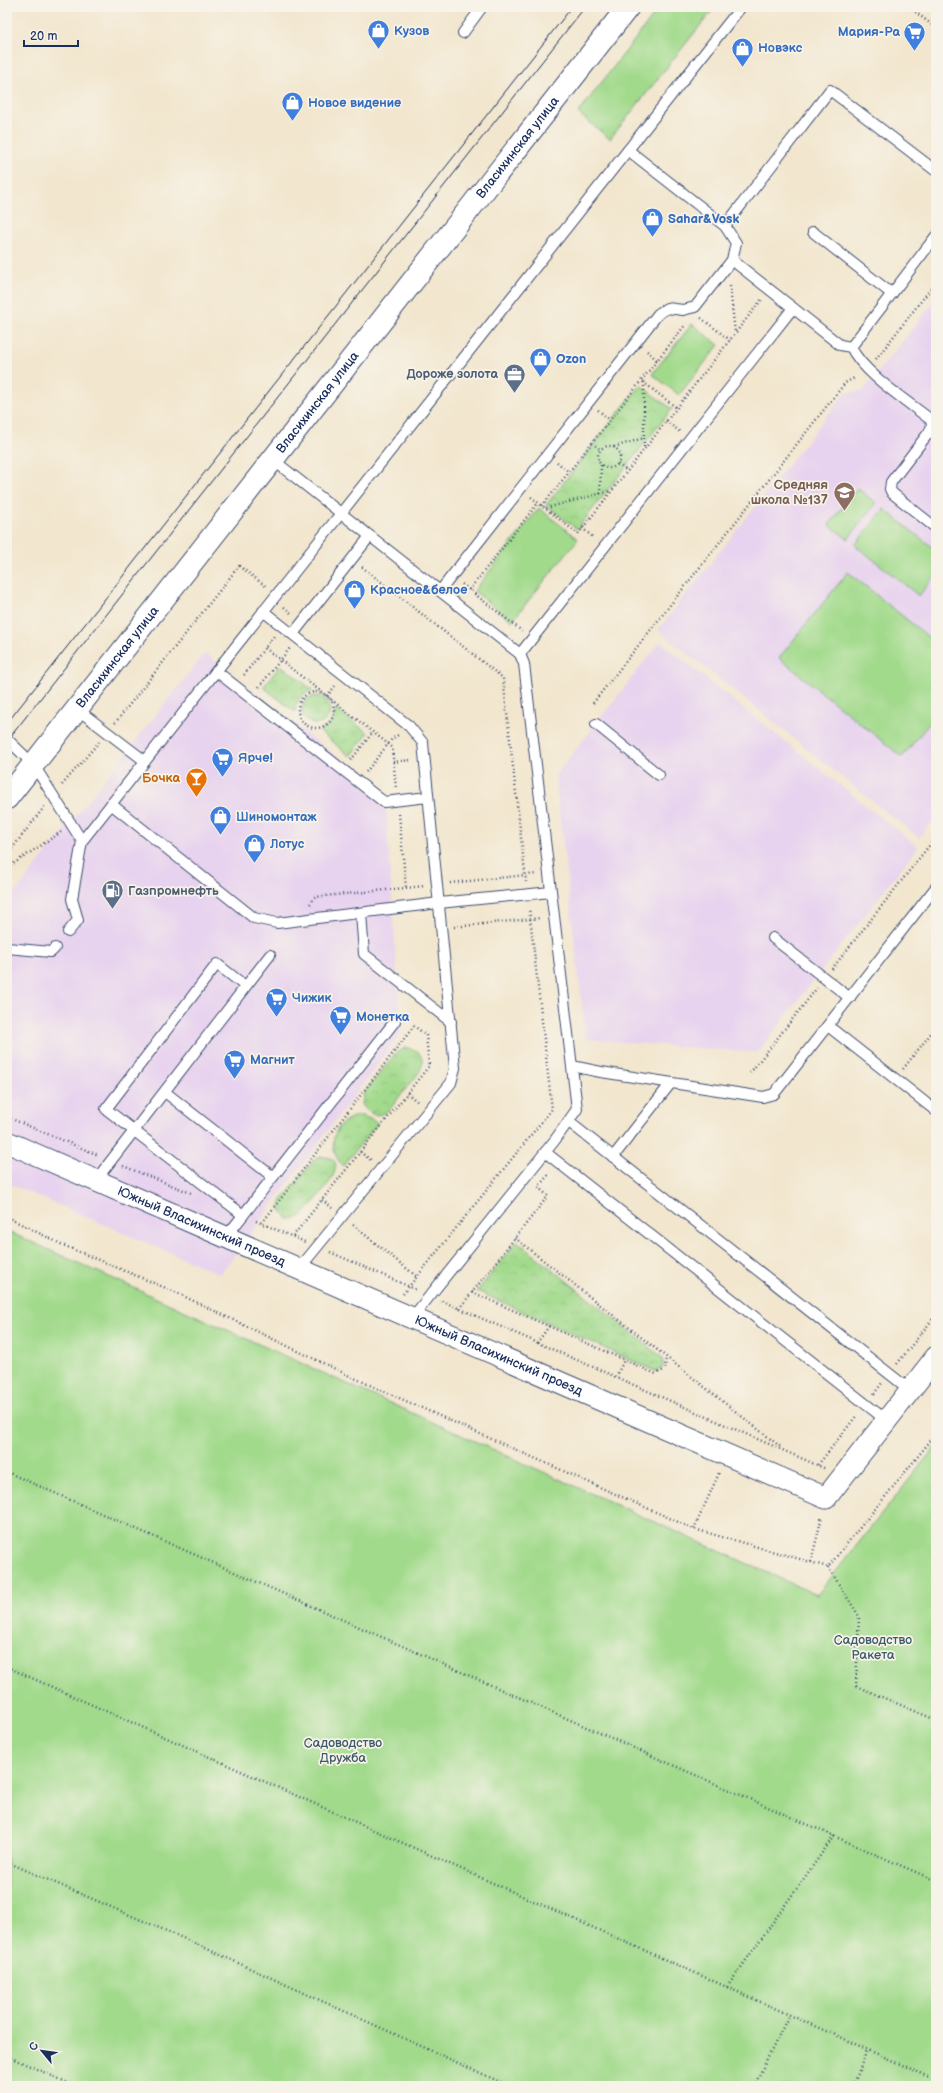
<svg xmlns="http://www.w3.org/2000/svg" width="943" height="2093" viewBox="0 0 943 2093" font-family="'Balsamiq Sans',sans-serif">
  <defs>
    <pattern id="park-crowns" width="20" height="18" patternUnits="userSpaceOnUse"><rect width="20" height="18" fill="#a2da8c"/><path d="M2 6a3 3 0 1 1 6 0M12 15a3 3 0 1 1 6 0" fill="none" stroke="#8bbb7b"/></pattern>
  </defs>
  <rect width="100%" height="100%" fill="#f7f3e8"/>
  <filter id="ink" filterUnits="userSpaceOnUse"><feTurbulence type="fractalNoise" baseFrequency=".025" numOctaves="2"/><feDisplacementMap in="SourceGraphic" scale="8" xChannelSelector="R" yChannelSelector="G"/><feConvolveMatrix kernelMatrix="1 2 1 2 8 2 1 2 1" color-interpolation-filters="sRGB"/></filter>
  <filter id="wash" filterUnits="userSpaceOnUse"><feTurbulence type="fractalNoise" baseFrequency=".012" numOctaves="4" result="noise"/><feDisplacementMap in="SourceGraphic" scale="16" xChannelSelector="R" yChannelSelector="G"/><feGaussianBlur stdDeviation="0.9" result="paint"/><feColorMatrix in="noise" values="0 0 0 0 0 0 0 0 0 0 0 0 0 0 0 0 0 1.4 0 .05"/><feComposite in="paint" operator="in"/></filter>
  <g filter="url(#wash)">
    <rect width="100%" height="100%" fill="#f2e6ce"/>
    <g fill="#e7d2ef">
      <polygon points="936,299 936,817 919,838 658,630 845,393 863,391"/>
      <polygon points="660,642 918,847 757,1053 586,1039 555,776"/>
      <polygon points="205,653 385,795 401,1033 220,1274 7,1183 7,903"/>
    </g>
    <g fill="#a2da8c" stroke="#5e8475">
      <polygon points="660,7 715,7 610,139 578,113"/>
      <polygon points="692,324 719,345 679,395 652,374"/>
      <polygon points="857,488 876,503 848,539 829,525"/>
      <polygon points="539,508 578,539 512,621 474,591"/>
      <polygon points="884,509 936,550 936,574 919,596 855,545"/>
      <polygon points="848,572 936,643 936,715 902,757 779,658"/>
      <polygon points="7,1231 817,1595 936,1446 936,2086 7,2086"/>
    </g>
    <g fill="url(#park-crowns)" stroke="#5e8475">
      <polygon points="640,385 672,409 577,529 546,505"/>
      <path d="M281 665 313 690C301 694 296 700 295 712L263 687Z"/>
      <circle cx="316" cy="710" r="14"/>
      <polygon points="336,709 368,733 350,756 319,731 332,723"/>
      <path d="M405 1048C412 1048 418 1050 421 1056 427 1069 410 1083 403 1092 397 1099 390 1112 382 1114 373 1117 366 1111 362 1104L364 1093 396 1053Z"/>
      <path d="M357 1116H364L378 1123 343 1166C326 1148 332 1122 357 1116Z"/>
      <path d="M320 1157C361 1155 310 1206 302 1216L297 1218 289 1219C281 1214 278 1208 282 1200L315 1159Z"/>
      <polygon points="517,1241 663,1358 663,1367 655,1371 477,1291"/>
    </g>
  </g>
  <g filter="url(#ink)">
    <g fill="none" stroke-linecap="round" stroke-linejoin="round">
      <defs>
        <g id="lane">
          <polyline points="463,33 482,7"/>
          <polyline points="725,226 830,90 936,171"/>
          <polyline points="813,232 892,294"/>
          <polyline points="732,260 840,345 851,347 936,236"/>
          <path d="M851 347C863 373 907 401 931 420L932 425 930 431 891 482 890 489 892 493 936 528"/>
          <polyline points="272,459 520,654 524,664 577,1109 555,1140 412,1318"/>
          <polyline points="440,591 658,314 667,308 683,310 695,307 732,260 736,243 725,226 628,150"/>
          <polyline points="263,611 409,726 423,743 455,1068 451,1083 299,1269"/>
          <polyline points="293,634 370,536"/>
          <polyline points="520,654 793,308"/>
          <polyline points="216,671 384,802 428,797"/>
          <polyline points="77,709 145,761"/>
          <polyline points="596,724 659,775"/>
          <polyline points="7,739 33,764 82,841 72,899 78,920 68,932"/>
          <polyline points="111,804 254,918 277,923 439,903 551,892"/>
          <polyline points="82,841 741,7"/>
          <polyline points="361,913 364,954 451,1022"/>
          <polyline points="773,938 850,998"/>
          <polyline points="7,948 51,952 55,948"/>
          <polyline points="828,1026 936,1111"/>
          <polyline points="572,1066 601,1072 763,1097 774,1094 936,887"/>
          <polyline points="165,1092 273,1177"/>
          <polyline points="569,1122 910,1390"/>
          <polyline points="545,1152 886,1420"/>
          <polyline points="613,1157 671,1083"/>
          <polyline points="96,1180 270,955"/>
          <polyline points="243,1215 106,1109 217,964 245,986"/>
          <polyline points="226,1237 395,1021"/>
        </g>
        <g id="street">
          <path id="s1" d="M7 1142 826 1498 936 1357"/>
        </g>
        <g id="highway">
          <path id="s2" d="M7 798 628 7"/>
        </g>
      </defs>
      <use href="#lane" stroke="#3b4a6f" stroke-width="12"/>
      <use href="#street" stroke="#3b4a6f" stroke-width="23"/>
      <use href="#highway" stroke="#3b4a6f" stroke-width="24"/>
      <g stroke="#3b4a6f" stroke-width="2.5" stroke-dasharray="1 3" stroke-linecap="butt">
        <polyline points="909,7 936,28"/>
        <polyline points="730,286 735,333"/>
        <polyline points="701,318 730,340"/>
        <polyline points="647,351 657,360"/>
        <polyline points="876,359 936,282"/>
        <polyline points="643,382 677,408"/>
        <polyline points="644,382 644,449"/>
        <polyline points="598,410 610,420"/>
        <polyline points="666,421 680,432"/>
        <polyline points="592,443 601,450"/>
        <circle cx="609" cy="457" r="11"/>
        <polyline points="614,447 644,438"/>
        <polyline points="557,462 569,472"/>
        <polyline points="618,464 627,471"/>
        <polyline points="600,494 601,465"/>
        <polyline points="531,497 578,534 762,299"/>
        <polyline points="542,506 686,324"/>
        <polyline points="546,508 610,491"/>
        <polyline points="582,528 594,538"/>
        <polyline points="362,567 503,678 526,882"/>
        <polyline points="462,584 522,631"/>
        <polyline points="469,590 538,503"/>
        <polyline points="284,607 292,614"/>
        <polyline points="265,648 392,747 396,788"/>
        <polyline points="244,675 274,636"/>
        <polyline points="259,687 290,648"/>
        <circle cx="316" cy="710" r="18"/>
        <polyline points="327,696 335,686"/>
        <polyline points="593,703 845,383 856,377"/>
        <polyline points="115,723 239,566 267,587"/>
        <polyline points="351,760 373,732"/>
        <polyline points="393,762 411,760"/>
        <polyline points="366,772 392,739 398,735"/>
        <polyline points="62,785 99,742"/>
        <polyline points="399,814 406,888"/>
        <polyline points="7,855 45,806"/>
        <polyline points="7,868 61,832"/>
        <polyline points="450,883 536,874"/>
        <polyline points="310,904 315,897 425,886"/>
        <polyline points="454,927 540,918"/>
        <polyline points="832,969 936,837"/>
        <polyline points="903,1069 936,1027"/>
        <polyline points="750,1073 817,988"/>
        <polyline points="407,1093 419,1103"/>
        <polyline points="7,1117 98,1155"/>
        <polyline points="360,1152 371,1160"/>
        <polyline points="123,1166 191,1193"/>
        <polyline points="322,1200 332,1208"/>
        <polyline points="7,1217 65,1246 173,1291 352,1377 694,1529 828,1567 936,1434"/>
        <polyline points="256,1221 305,1242"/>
        <polyline points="262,1223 414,1026 426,1035 429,1066 293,1236"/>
        <polyline points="353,1225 416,1276"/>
        <polyline points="515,1238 782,1448"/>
        <polyline points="330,1252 417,1290"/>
        <polyline points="472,1292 656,1374 665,1369 666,1357"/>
        <polyline points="403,1294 552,1109 529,908"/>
        <polyline points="442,1301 826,1469"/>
        <polyline points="459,1309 548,1196 538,1187 550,1173"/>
        <polyline points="537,1343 549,1326"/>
        <polyline points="897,1364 936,1315"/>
        <polyline points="616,1377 624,1360"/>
        <polyline points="874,1394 882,1383"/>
        <polyline points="818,1465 857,1415"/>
        <polyline points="7,1472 936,1881"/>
        <polyline points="694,1529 720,1471"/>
        <polyline points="811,1562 822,1516"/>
        <polyline points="828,1567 859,1616 856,1686 936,1720"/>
        <polyline points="7,1667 936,2080"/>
        <polyline points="7,1862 192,1942 509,2086"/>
        <polyline points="727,1987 834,1836"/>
        <polyline points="7,2056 75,2086"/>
        <polyline points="754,2086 789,2015"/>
        <polyline points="853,2086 867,2050"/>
      </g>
      <use href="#lane" stroke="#fff" stroke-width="10"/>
      <use href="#street" stroke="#fff" stroke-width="21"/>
      <use href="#highway" stroke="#fff" stroke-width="22"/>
      <g stroke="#1b2f5e" stroke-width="1">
        <polyline points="7,723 572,7"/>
        <polyline points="7,741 585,7"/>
      </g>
    </g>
  </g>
  <defs>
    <symbol id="shop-pin" viewBox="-11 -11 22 30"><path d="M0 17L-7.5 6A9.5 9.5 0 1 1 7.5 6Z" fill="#3f7fe0" stroke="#f7f3e8"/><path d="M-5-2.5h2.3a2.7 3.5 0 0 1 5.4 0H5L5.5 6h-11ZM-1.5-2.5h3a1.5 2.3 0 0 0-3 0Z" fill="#fff"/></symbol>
    <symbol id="supermarket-pin" viewBox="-11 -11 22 30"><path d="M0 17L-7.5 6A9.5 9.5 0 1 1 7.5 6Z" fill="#3f7fe0" stroke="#f7f3e8"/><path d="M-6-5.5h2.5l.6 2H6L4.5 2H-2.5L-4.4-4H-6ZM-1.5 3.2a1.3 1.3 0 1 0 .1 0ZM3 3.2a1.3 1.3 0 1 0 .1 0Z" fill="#fff"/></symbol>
    <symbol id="office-pin" viewBox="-11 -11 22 30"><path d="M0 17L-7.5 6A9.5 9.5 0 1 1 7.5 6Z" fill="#5c6f8a" stroke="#f7f3e8"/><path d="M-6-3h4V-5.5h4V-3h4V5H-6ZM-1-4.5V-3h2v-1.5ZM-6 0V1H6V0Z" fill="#fff"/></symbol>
    <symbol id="school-pin" viewBox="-11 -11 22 30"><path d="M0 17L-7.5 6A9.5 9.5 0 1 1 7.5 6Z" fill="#8d6e63" stroke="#f7f3e8"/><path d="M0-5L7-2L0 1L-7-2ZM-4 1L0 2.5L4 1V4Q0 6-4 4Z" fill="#fff"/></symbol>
    <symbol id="bar-pin" viewBox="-11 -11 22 30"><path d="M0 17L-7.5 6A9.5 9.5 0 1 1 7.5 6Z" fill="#e8710a" stroke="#f7f3e8"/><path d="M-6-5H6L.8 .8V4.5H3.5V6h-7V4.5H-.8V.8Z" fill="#fff"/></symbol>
    <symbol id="fuel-pin" viewBox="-11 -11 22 30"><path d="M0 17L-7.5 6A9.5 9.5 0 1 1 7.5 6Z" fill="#5c6f8a" stroke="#f7f3e8"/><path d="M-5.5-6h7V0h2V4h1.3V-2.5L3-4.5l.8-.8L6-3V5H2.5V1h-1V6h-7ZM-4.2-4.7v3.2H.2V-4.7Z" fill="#fff"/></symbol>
  </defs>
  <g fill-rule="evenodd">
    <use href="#shop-pin" x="366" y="18" width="25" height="34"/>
    <use href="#supermarket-pin" x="902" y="20" width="25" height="34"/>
    <use href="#shop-pin" x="730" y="36" width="25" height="34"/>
    <use href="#shop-pin" x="280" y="90" width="25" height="34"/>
    <use href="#shop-pin" x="640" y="206" width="25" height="34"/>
    <use href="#shop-pin" x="528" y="346" width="25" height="34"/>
    <use href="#office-pin" x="502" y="362" width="25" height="34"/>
    <use href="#school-pin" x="832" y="480" width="25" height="34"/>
    <use href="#shop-pin" x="342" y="578" width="25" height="34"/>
    <use href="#supermarket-pin" x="210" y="746" width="25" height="34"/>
    <use href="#bar-pin" x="184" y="766" width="25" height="34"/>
    <use href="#shop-pin" x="208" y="804" width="25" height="34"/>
    <use href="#shop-pin" x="242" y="832" width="25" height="34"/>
    <use href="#fuel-pin" x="100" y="878" width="25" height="34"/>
    <use href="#supermarket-pin" x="264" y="986" width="25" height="34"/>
    <use href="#supermarket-pin" x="328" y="1004" width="25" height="34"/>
    <use href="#supermarket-pin" x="222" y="1048" width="25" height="34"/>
  </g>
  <g text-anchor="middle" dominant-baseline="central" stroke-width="3.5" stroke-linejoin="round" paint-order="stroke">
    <g font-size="13" font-weight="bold" fill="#366cbe" stroke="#f7f3e8" text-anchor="start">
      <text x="394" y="31">Кузов</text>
      <text x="900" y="32" text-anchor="end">Мария-Ра</text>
      <text x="758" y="48">Новэкс</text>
      <text x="308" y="103">Новое видение</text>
      <text x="668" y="219">Sahar&amp;Vosk</text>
      <text x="556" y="359">Ozon</text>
      <text x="370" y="590">Красное&amp;белое</text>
      <text x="238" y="758">Ярче!</text>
      <text x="236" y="817">Шиномонтаж</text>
      <text x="270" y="844">Лотус</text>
      <text x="292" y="998">Чижик</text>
      <text x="356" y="1017">Монетка</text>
      <text x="250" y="1060">Магнит</text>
    </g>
    <g font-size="13" fill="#1b2f5e" stroke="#f7f3e8">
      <text stroke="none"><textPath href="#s2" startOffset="827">Власихинская улица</textPath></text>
      <text stroke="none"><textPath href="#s2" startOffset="503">Власихинская улица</textPath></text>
      <text stroke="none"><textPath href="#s2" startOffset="179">Власихинская улица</textPath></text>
      <text stroke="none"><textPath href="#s1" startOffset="212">Южный Власихинский проезд</textPath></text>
      <text stroke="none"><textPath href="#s1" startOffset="536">Южный Власихинский проезд</textPath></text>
    </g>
    <g font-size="13" font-weight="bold" fill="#4e5e75" stroke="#f7f3e8" text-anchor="end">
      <text x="498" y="374">Дороже золота</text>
      <text x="128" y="891" text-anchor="start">Газпромнефть</text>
    </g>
    <g font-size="13" font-weight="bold" fill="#785e54" stroke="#f7f3e8" text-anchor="end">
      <text x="828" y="485">Средняя<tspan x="828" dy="15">школа №137</tspan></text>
    </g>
    <g font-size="13" font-weight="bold" fill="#c56008" stroke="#f7f3e8" text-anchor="end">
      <text x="180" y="778">Бочка</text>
    </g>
    <g font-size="13" fill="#3d5a6a" stroke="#f7f3e8">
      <text x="873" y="1640">Садоводство<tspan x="873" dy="15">Ракета</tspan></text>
      <text x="343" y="1743">Садоводство<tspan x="343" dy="15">Дружба</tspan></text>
    </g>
  </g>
  <rect width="943" height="2093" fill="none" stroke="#f7f3e8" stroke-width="24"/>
  <g transform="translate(42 2051) rotate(299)" stroke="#f7f3e8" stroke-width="3" paint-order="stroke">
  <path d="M0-3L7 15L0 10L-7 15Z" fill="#1b2f5e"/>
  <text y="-6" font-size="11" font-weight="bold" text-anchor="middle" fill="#1b2f5e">С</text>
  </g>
  <path d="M24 40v6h54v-6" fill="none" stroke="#1b2f5e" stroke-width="2"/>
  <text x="30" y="40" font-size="12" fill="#1b2f5e" stroke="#f7f3e8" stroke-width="3" paint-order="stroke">20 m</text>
</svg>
